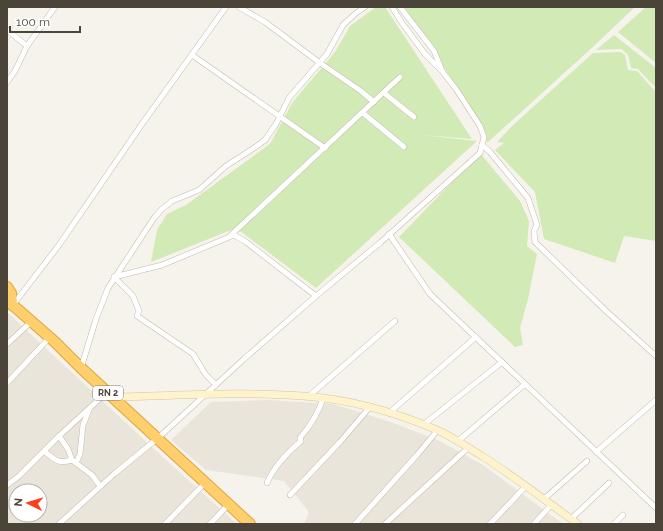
<svg xmlns="http://www.w3.org/2000/svg" width="663" height="531" viewBox="0 0 663 531" font-family="Raleway,sans-serif">
  <rect width="100%" height="100%" fill="#f6f3ec"/>
  <g fill="#eae5da" fill-rule="evenodd">
    <path d="M7 312 155 450 237 524H7ZM16 491H40V515H16Z"/>
    <polygon points="267,400 333,404 391,422 440,441 483,465 563,524 304,524 309,512 284,481 206,470 171,440 211,402"/>
  </g>
  <g fill="#d2eab5">
    <polygon points="376,7 385,7 472,139 422,135 477,141 316,288 236,228 151,262 157,230 167,214 186,205 270,144 292,103 335,52 350,26"/>
    <polygon points="404,7 635,7 596,44 487,143 486,133 443,66 437,52"/>
    <polygon points="646,7 656,7 656,63 618,32"/>
    <polygon points="614,35 656,68 656,88 638,69 631,68 628,55 622,49 596,50"/>
    <polygon points="621,52 625,55 628,70 637,71 656,92 656,241 624,236 615,263 544,239 535,192 495,150 504,143 497,142 512,126 593,53"/>
    <polygon points="480,153 520,201 529,221 527,246 537,254 528,299 520,328 523,345 515,347 399,237"/>
  </g>
  <g fill="none" stroke-linecap="round" stroke-linejoin="round">
    <defs>
      <g id="street">
        <polyline points="239,7 265,22 320,63 361,91 374,102"/>
        <polyline points="400,7 434,51 441,68"/>
        <polyline points="7,30 27,46"/>
        <polyline points="192,55 325,148"/>
        <polyline points="7,82 15,71 27,46 55,7"/>
        <polyline points="384,93 414,117"/>
        <polyline points="363,113 404,147"/>
        <polyline points="482,145 490,152 528,198 537,225 534,231 535,242 605,310 656,356"/>
        <polyline points="389,234 430,294 656,508"/>
        <polyline points="231,235 400,77"/>
        <polyline points="114,277 162,265 234,235 246,242 316,296"/>
        <polyline points="114,277 133,296 139,311 137,316 193,354 206,375 216,385"/>
        <polyline points="13,305 59,245 142,124 226,7"/>
        <polyline points="7,344 31,322"/>
        <polyline points="81,368 96,319 108,288 154,218 162,209 172,201 199,190 226,166 254,148 265,140 276,124 289,98 327,54 343,25 356,13 365,7"/>
        <polyline points="7,383 50,337"/>
        <polyline points="309,396 395,321"/>
        <polyline points="89,410 83,425 80,454 76,463 92,475 100,486"/>
        <polyline points="389,413 476,337"/>
        <polyline points="423,425 502,362"/>
        <polyline points="59,436 68,449 72,460 76,463"/>
        <polyline points="458,441 525,384"/>
        <path d="M44 451C55 460 58 464 72 460"/>
        <polyline points="596,452 656,400"/>
        <path d="M267 483C274 466 287 453 301 441L300 438C310 426 319 413 323 398"/>
        <polyline points="7,485 19,476 59,436 107,392"/>
        <polyline points="290,495 340,442 369,408"/>
        <polyline points="544,499 587,461"/>
        <polyline points="571,519 609,483"/>
        <polyline points="59,524 114,474 158,438 244,359 316,296 381,242 480,153 484,137 480,126 456,89 442,71 425,54 402,23 392,7"/>
        <polyline points="165,524 205,483"/>
        <polyline points="210,524 229,504"/>
        <polyline points="355,524 417,455 437,431"/>
        <polyline points="385,524 469,447"/>
        <polyline points="490,524 526,486"/>
        <polyline points="534,524 551,505"/>
        <polyline points="614,524 623,515"/>
      </g>
      <path id="secondary" d="M113 397C176 396 240 391 303 396 348 399 395 412 437 430 453 437 467 447 482 456 515 477 546 501 578 524"/>
      <g id="highway">
        <polyline points="7,287 11,293 12,305"/>
        <polyline points="7,300 55,342 81,368 250,524"/>
      </g>
    </defs>
    <use href="#street" stroke="#c2bbae" stroke-width="6"/>
    <use href="#secondary" stroke="#d6c79b" stroke-width="8"/>
    <use href="#highway" stroke="#e0a43c" stroke-width="12"/>
    <use href="#street" stroke="#fff" stroke-width="5"/>
    <use href="#secondary" stroke="#fff3cd" stroke-width="7"/>
    <use href="#highway" stroke="#ffcf6e" stroke-width="10"/>
  </g>
  <g text-anchor="middle" dominant-baseline="central" stroke-width="3.5" stroke-linejoin="round" paint-order="stroke">
    <rect fill="#fff" stroke="#817c74" stroke-width="1" x="93" y="386" width="30" height="14" rx="3"/>
    <g font-size="9" font-weight="bold" fill="#4b4439">
      <text x="108" y="393">RN 2</text>
    </g>
  </g>
  <rect width="663" height="531" fill="none" stroke="#4b4439" stroke-width="16"/>
  <g transform="translate(28 503) rotate(275)"><circle r="19" fill="#ffffff" stroke="#b7b4b0"/>
  <path d="M0-3L7 15L0 10L-7 15Z" fill="#fc3f1d"/>
  <text y="-6" font-size="11" font-weight="bold" text-anchor="middle" fill="#4b4439">N</text>
  </g>
  <path d="M10 26v6h70v-6" fill="none" stroke="#4b4439" stroke-width="2"/>
  <text x="16" y="26" font-size="12" fill="#4b4439" stroke="#ffffff" stroke-width="3" paint-order="stroke">100 m</text>
</svg>
